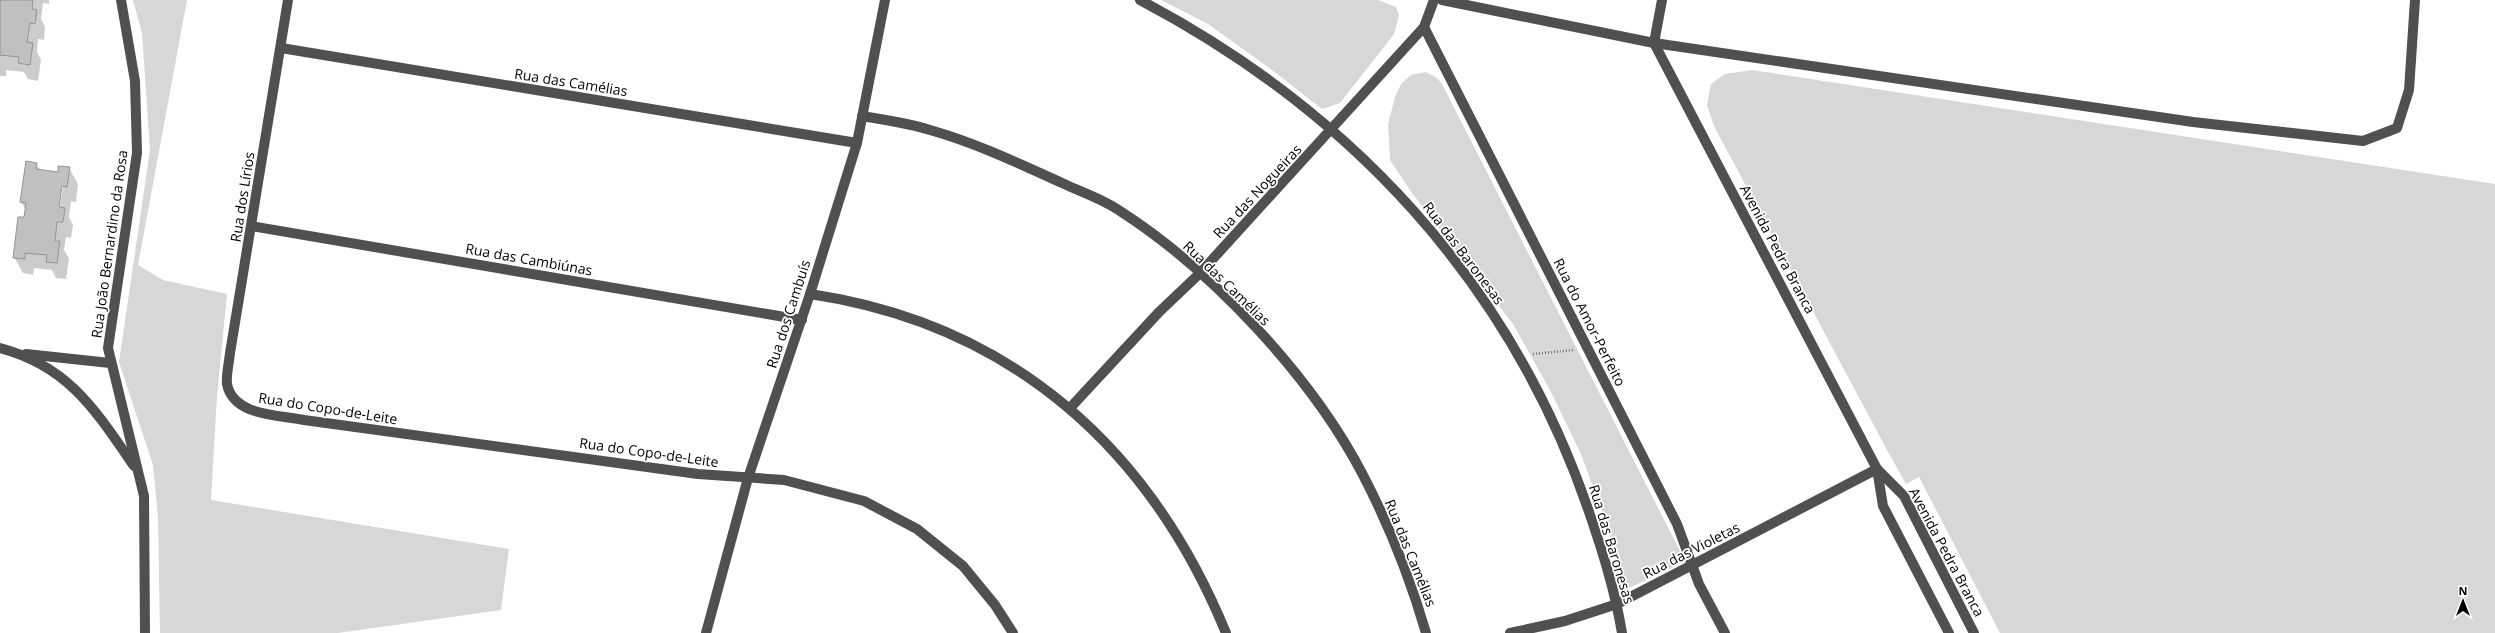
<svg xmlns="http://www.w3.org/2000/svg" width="2495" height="633" viewBox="0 0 2495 633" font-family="'Open Sans',sans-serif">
  <rect width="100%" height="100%" fill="#fff"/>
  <g fill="#d7d7d7">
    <polygon points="133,0 187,0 138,265 163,280 227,294 217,396 211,500 509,549 501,610 338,633 160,633 158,517 153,465 119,362 150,150 142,33"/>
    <polygon points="1161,0 1378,0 1396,7 1399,15 1394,34 1340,103 1322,109 1276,73 1208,24"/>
    <polygon points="1752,70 2495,184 2495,633 2000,633 1919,477 1906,484 1887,450 1714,126 1707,105 1711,84 1725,74"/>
    <polygon points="1426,72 1437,78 1442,84 1682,555 1682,563 1629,588 1625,585 1609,532 1581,454 1551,392 1513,324 1412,193 1390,160 1388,124 1395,97 1401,84 1411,75"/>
  </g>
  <g fill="#0003" fill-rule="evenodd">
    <polygon points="0,0 49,0 49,4 43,3 41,19 45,27 44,40 38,39 37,52 41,60 38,81 28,79 24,72 6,70 6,76 0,76"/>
    <path d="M36 164 41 171 58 173 69 168 78 184 76 202 71 201 69 217 73 225 71 238 66 237 64 250 69 258 66 279 56 278 52 270 34 268 33 275 23 273 14 257 26 210 21 202ZM61 187H63L59 212H57Z"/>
  </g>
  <g fill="#c0c0c0" stroke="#949494">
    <polygon points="0,0 33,0 32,9 37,10 35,24 30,23 27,42 33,43 30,65 18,63 19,57 0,55"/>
    <polygon points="26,161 37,163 36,169 58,172 58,166 70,167 67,187 62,186 59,207 65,208 63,222 57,222 55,241 60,241 57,263 46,262 47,255 25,253 25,259 13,258 18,217 24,217 26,203 20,202"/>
  </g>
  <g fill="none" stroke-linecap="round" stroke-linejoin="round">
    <polyline stroke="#727272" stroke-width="2.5" stroke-dasharray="1 2" stroke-linecap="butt" points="1533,354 1574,350"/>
    <g stroke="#505050" stroke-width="10">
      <polyline points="121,0 135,81 137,153 108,348 144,496 145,633"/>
      <path d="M288 0 230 353C229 363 226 375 227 384 233 416 279 415 304 420L698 474 784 480 864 501 917 529 963 566 995 605 1013 633"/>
      <path d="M1140 0C1351 111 1510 282 1588 509 1602 550 1615 590 1622 633"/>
      <polyline points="1442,0 1654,43 2193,122 2363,141 2397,128 2409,90 2415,0"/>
      <polyline points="1424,27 1677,524 1699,584 1725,633"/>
      <polyline points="1654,43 1877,469 1883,506 1949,633"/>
      <polyline points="1654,43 1662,0"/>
      <polyline points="281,48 857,143"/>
      <path d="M862 116C885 120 908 123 930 130 976 143 1018 163 1062 183 1081 192 1103 199 1120 211 1212 270 1312 377 1363 475 1389 525 1410 578 1426 633"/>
      <polyline points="251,226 802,320"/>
      <path d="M810 294C1012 324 1150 448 1226 633"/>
      <path d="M0 348C69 366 96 411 134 466"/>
      <polyline points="26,354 110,363"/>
      <polyline points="1070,408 1160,311 1200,273 1424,27 1434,0"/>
      <polyline points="1877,469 1904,496 1974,633"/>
      <polyline points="706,633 748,478 810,294 857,143 885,0"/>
      <polyline points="1510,633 1565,621 1617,604 1877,469"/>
    </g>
  </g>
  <g text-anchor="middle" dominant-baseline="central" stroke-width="3.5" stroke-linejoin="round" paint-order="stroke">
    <g font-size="14" fill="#000" stroke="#fff">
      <text transform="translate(571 82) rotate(9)">Rua das Camélias</text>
      <text transform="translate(1257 191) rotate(-47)">Rua das Nogueiras</text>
      <text transform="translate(242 197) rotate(-81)">Rua dos Lírios</text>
      <text transform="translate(109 244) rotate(-82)">Rua João Bernardino da Rosa</text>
      <text transform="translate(1778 249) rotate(62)">Avenida Pedra Branca</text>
      <text transform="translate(1464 253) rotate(53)">Rua das Baronesas</text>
      <text transform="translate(529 259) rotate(10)">Rua das Cambiúnas</text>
      <text transform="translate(1227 283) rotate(44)">Rua das Camélias</text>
      <text transform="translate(788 314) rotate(-72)">Rua dos Cambuís</text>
      <text transform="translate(1590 322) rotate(63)">Rua do Amor-Perfeito</text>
      <text transform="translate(328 408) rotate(9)">Rua do Copo-de-Leite</text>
      <text transform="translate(649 452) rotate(8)">Rua do Copo-de-Leite</text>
      <text transform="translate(1612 544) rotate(73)">Rua das Baronesas</text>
      <text transform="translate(1691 550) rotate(-27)">Rua das Violetas</text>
      <text transform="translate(1947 552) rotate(62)">Avenida Pedra Branca</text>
      <text transform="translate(1411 553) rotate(68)">Rua das Camélias</text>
    </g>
  </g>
  <g transform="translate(2463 601)" stroke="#ffffff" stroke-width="3" paint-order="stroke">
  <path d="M0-3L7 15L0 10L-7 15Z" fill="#000000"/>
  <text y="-6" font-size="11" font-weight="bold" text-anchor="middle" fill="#000000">N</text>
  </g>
</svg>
